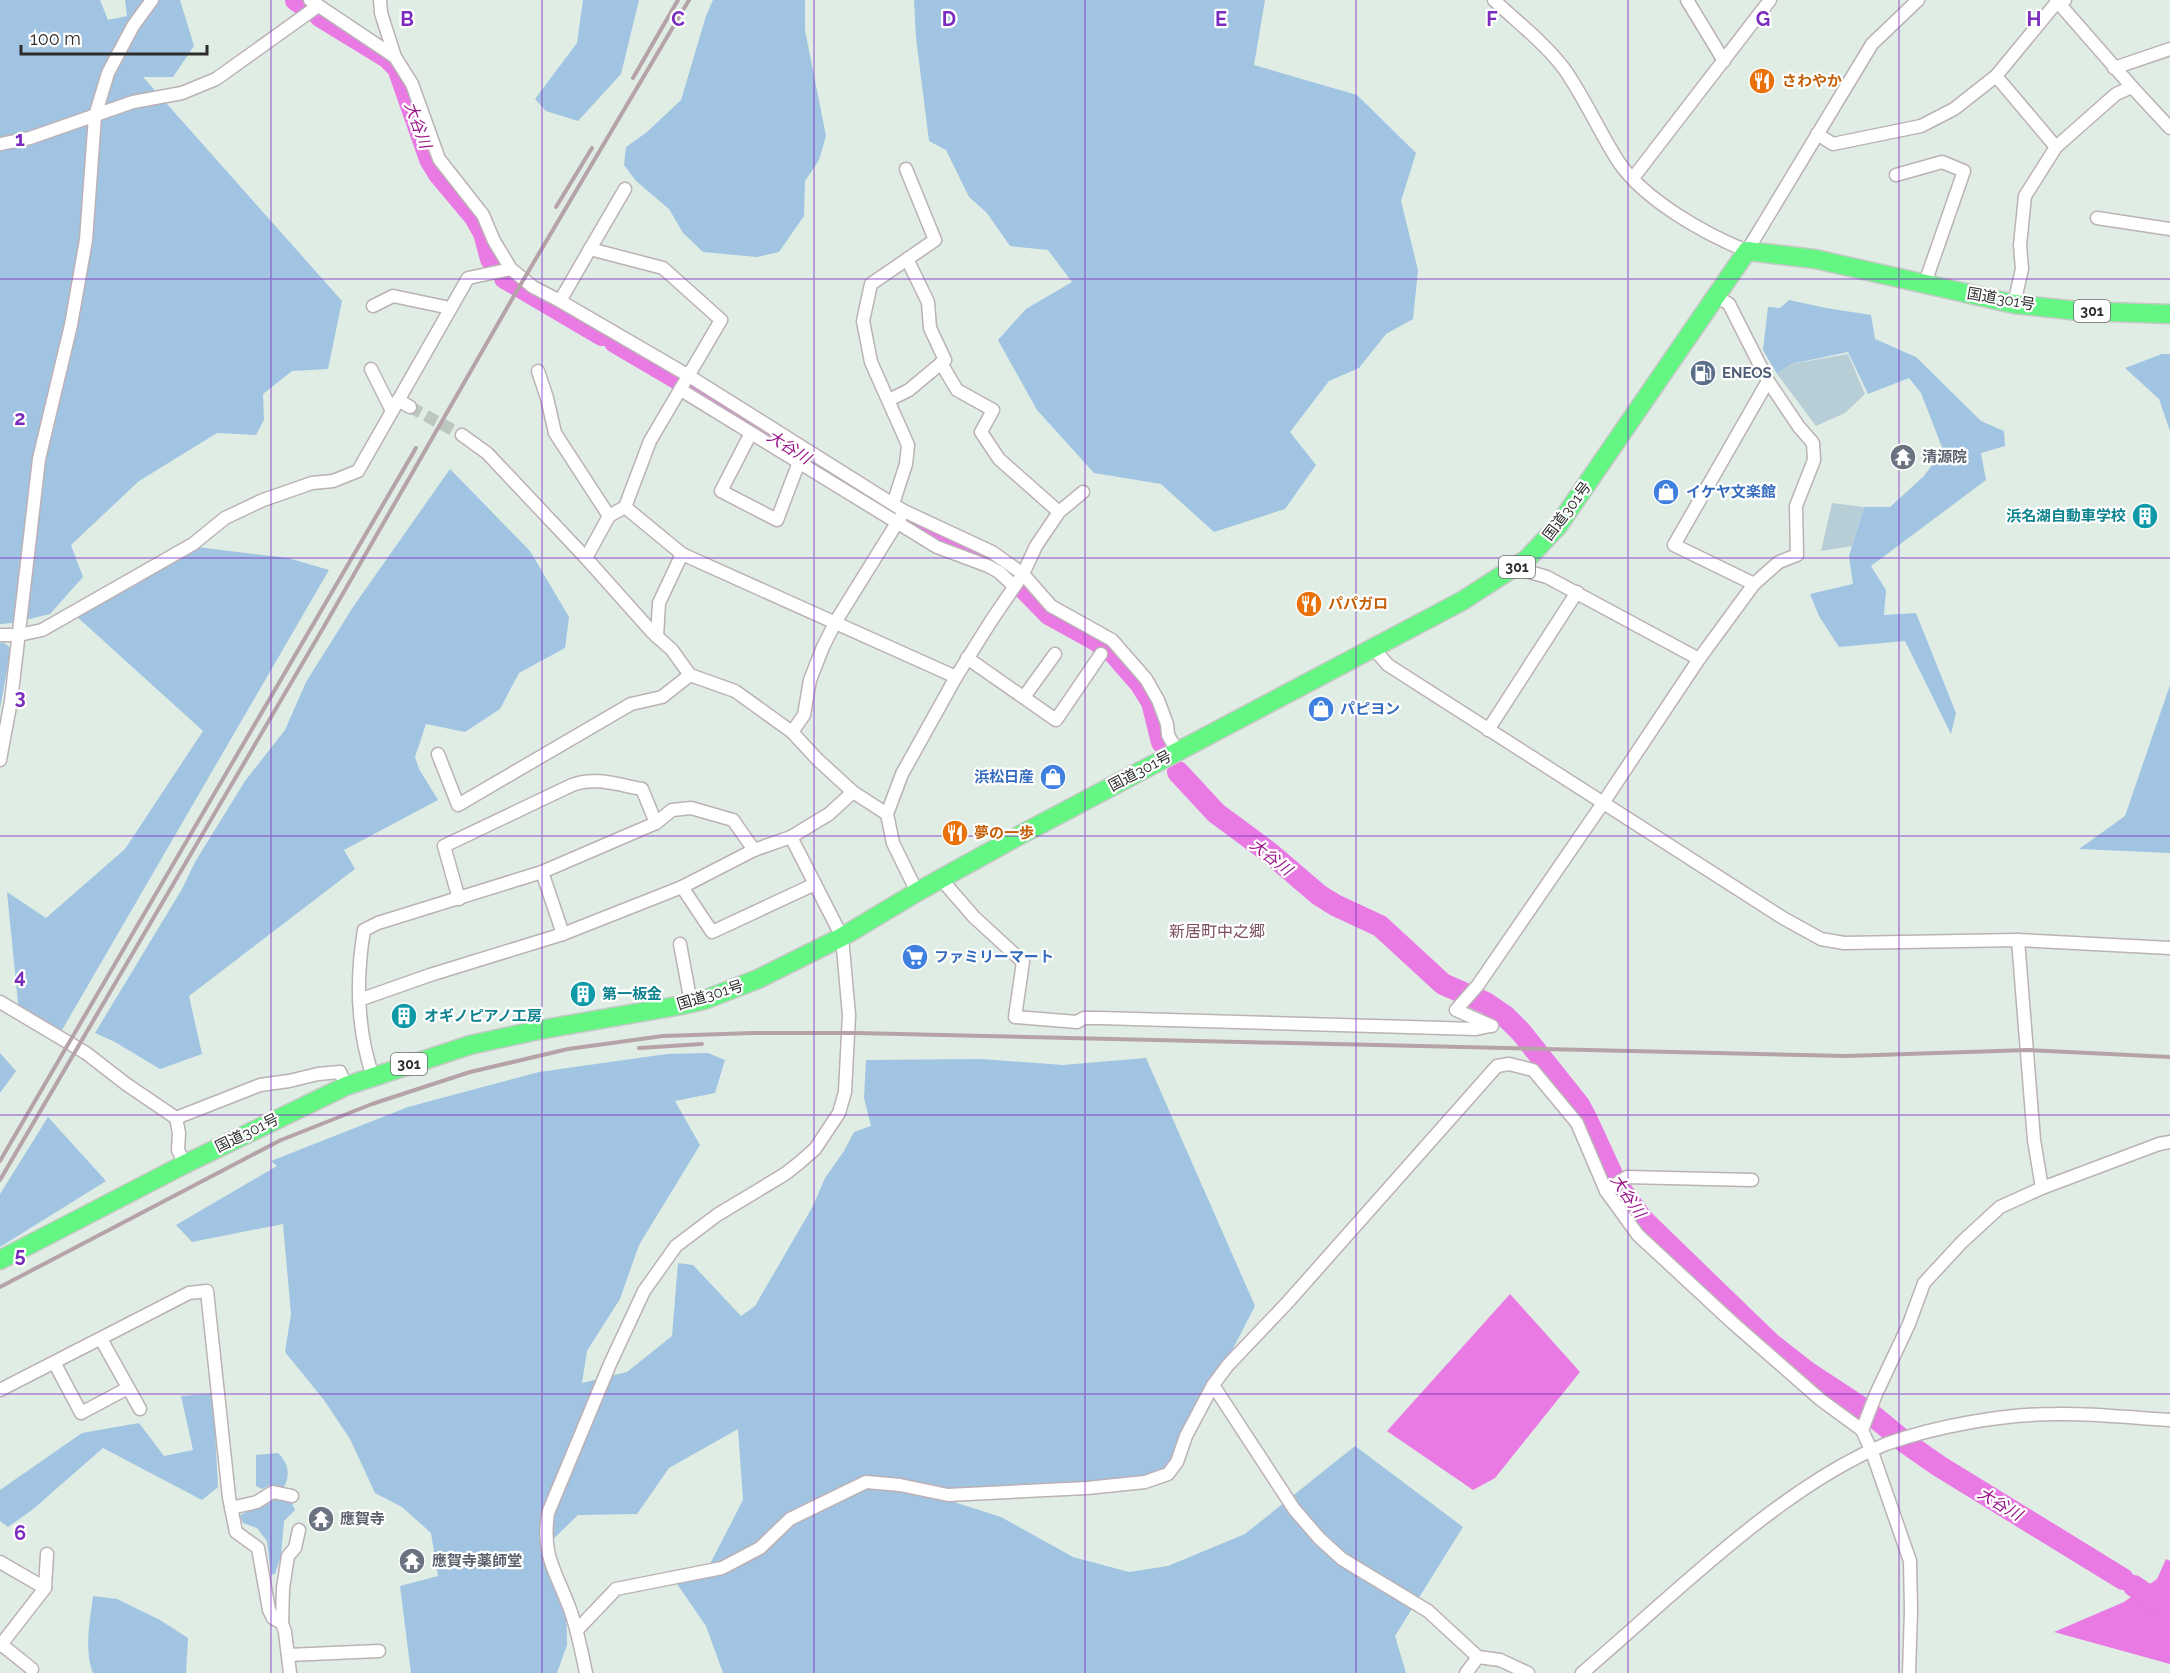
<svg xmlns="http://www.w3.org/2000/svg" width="2170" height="1673" viewBox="0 0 2170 1673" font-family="Raleway,'Noto Sans JP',sans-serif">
  <rect width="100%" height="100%" fill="#e0ede5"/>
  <g fill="#a0c4e1">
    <polygon points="0,0 100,0 108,20 127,16 125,0 180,0 194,46 173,77 143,77 342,301 328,369 292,371 263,394 264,420 256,435 217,433 139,481 71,545 83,577 50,614 13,623 0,624"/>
    <polygon points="583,0 639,0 621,74 578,121 546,111 535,99 577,43"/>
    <polygon points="713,0 805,0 805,30 826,136 819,160 805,181 804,216 779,252 757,257 703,252 683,233 669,209 636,181 624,165 626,147 647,132 681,100 706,16"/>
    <polygon points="914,0 1265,0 1254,65 1357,95 1416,153 1401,201 1418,270 1413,319 1386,334 1359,368 1329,381 1290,432 1316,465 1285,509 1214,532 1161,484 1094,473 1037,410 998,340 1026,309 1072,282 1048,250 1010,246 987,213 969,197 946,150 929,141 916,38"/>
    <polygon points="1789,300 1826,308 1871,315 1875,339 1916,357 1981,421 2004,431 2005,446 1981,453 1986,480 1871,566 1886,590 1884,615 1916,613 1956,713 1951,734 1905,641 1839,647 1819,616 1810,594 1853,584 1849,556 1864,507 1890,507 1924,476 1943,450 1921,393 1909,378 1868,394 1848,352 1791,364 1777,374 1763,350 1768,307 1780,308"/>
    <polygon points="2162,354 2170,354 2170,431 2159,399 2125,368"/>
    <polygon points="450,469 530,551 569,617 565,648 519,673 500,709 465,732 426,724 415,757 419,769 438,800 344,850 355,869 189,996 202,1054 160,1069 115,1042 95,1033 182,889 195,862 245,781 285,730 306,682 353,607"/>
    <polygon points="197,547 288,558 329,570 62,1030 19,1013 7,892 46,918 125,849 203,731 75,615"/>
    <polygon points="0,643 4,643 11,648 0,709"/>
    <polygon points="2170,685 2170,853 2079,849 2125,816"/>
    <polygon points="0,1053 16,1071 0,1093"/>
    <polygon points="708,1053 725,1060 715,1093 675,1101 700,1145 639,1245 620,1299 587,1351 582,1383 627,1372 672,1336 678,1263 693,1265 741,1316 755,1306 813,1206 825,1178 844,1151 854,1132 871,1126 864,1098 866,1060 981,1059 1063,1065 1146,1058 1255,1306 1168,1474 1087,1488 948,1495 885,1486 954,1502 1001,1517 1073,1557 1129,1572 1168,1566 1245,1534 1355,1446 1463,1527 1395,1636 1406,1673 723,1673 706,1626 673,1578 708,1568 743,1500 738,1429 669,1468 637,1514 578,1515 546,1546 566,1599 567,1645 557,1673 411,1673 400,1586 438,1576 431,1533 402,1507 375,1493 350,1439 324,1400 285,1352 291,1314 283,1224 192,1242 176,1225 277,1166 271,1161 408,1107 539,1072 667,1054"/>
    <polygon points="48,1117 106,1181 0,1247 0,1194"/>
    <polygon points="213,1394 218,1487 202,1500 103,1448 32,1510 8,1527 0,1521 0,1490 82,1433 139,1423 164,1456 193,1450 181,1396"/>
    <path d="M278 1453C288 1463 291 1474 284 1487L270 1485 262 1489 256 1486V1455Z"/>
    <path d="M277 1498 291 1501 295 1510 284 1521 281 1556 275 1574 271 1575 267 1541 257 1528 243 1523 240 1516C242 1513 271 1500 277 1498Z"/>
    <path d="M93 1596 117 1599 160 1620 188 1638 186 1673H93C84 1650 90 1620 93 1596Z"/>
  </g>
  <g fill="#b8ced6">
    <polygon points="1848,354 1865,394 1845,413 1816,426 1777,374 1791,364"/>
    <polygon points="1832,503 1864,507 1852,546 1821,551"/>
  </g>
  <g fill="#e97ae4">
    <polygon points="1510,1294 1580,1372 1495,1478 1473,1490 1387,1431"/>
    <polygon points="2166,1559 2170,1561 2170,1664 2054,1632 2124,1602 2157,1579"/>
  </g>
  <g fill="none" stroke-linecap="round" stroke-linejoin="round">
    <g stroke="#e97ae4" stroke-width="22">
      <polyline points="296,0 305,6"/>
      <polyline points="320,16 387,57 398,68 430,159 439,174 475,217 484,233 491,259"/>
      <polyline points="505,278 602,335"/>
      <polyline points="615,342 678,379"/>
      <polyline points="687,384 768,432"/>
      <polyline points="831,472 891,511"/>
      <polyline points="902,518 929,535 1003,567 1049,614 1096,640 1114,653 1140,683 1152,702 1162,742"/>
      <polyline points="1178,772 1216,813 1270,853 1319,895 1335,905 1380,926 1443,984 1486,1003 1505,1016 1521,1032 1579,1105 1587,1120 1616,1183 1642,1219 1770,1343 1807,1372 1871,1414 1906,1443 1939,1466 2123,1579"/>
      <polyline points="2134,1586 2170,1611"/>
    </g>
    <polyline stroke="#bcc7c0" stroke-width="12" stroke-dasharray="12 6" stroke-linecap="butt" points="410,407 462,435"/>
    <defs>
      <g id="minor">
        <polyline points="310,0 395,57"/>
        <polyline points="380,0 381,13 395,57 412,84 439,159 483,215 494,241 511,269 533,287 560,301 689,376 904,511 992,552 1023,574 1051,606 1112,640 1146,679 1158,700 1167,724 1168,735 1177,751"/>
        <path d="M1494 0C1517 22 1546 44 1565 70 1585 99 1599 131 1618 161 1644 200 1705 234 1747 251L1872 44 1918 0"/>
        <polyline points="1687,0 1724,61"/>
        <polyline points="2056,0 2132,87 2170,128"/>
        <polyline points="2114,68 2170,49"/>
        <polyline points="1996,76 2056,147"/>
        <polyline points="1817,134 1833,144 1921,126 1954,109 1996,76 2057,2 2065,0"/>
        <polyline points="0,144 30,138 133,102 182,93 216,79 318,6"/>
        <polyline points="1896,175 1942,162 1964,171 1925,283"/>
        <polyline points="1633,178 1770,0"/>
        <polyline points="2097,218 2170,229"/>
        <polyline points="590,249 625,189"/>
        <polyline points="560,301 590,249 663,268 721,320 650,441 625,507 609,516 586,558"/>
        <polyline points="2014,304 2022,269 2020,245 2025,196 2056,147 2116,94 2132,87"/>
        <polyline points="373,306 393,296 450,308"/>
        <polyline points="941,363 957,390 993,410 981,432 999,459 1059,512"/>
        <polyline points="371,369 392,411"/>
        <polyline points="538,371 547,398 555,433 609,516"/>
        <polyline points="681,390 937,547 988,566 999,572 1014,586"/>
        <polyline points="398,400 410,407"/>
        <polyline points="889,400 909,390 945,360 930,328 928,302 907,259"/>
        <polyline points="751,433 721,491 777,520 799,462"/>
        <polyline points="462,435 487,453 586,558 652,632 672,650 690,675 735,691 792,732 817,759 853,792 887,814"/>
        <polyline points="893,504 906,464 908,445 871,362 863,321 871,284 935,240 906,169"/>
        <polyline points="625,507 682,554 956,677"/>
        <polyline points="1516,568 1547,577 1699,659"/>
        <polyline points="1754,584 1674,545 1768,381"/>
        <polyline points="0,635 19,635 42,630 193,544 225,518 263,500 312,483 333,481 358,471 468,278 511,269"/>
        <polyline points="657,637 659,603 682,554"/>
        <polyline points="1373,648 1388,665 1783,918 1821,939 1844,943 2018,940 2170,948"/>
        <polyline points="967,658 1056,720 1101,654"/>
        <polyline points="1024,697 1055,654"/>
        <polyline points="1488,730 1577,592"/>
        <polyline points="792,732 804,715 810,680 823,647 836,621 900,518"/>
        <polyline points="438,754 458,805 631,704 662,697 690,675"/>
        <polyline points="0,760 11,701 39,459 71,325 86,240 95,116 108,73 133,26 152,0"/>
        <polyline points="542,872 563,934"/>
        <polyline points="941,879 974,917 1023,962 1015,1017 1077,1022 1084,1018 1100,1018 1476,1029 1490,1026"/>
        <polyline points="682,887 712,932 815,884"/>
        <polyline points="917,892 893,843 887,814 902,774 956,677 991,621 1023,574 1036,546 1059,512 1083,492"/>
        <path d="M459 899 444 846 572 785C594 776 619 785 642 789L656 823"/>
        <polyline points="2018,940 2034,1140 2042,1188"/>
        <polyline points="680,944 691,1003"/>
        <polyline points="359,1000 430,975 563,934 682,887 754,850 791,837 829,814 853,792"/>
        <polyline points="0,1002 86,1053 126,1084 176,1118 179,1133 178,1150 185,1164"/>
        <polyline points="1492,1026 1456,1010 1478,985 1603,803 1699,659 1754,584 1779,562 1797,555 1796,506 1814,460 1813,443 1799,427 1768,381 1729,304 1716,296"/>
        <path d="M373 1077C357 1030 356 978 364 930L378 923 542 872 656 823 672 810 691 808 733 820 754 850"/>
        <polyline points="176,1118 260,1085 289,1081 318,1074 340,1072 346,1086"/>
        <polyline points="1606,1191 1627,1177 1752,1180"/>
        <polyline points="101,1339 140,1409"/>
        <polyline points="55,1364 81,1413 128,1388"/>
        <polyline points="1213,1385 1294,1509 1319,1538 1342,1559 1428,1611 1478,1657 1500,1660 1528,1673"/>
        <polyline points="0,1390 189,1293 207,1291 229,1497 236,1532 258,1548 269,1610 273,1618 282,1623"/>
        <polyline points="1862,1430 1876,1394 1909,1324 1924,1283 1962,1242 2000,1207 2042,1188 2159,1144 2170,1142"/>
        <polyline points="231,1508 257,1502 273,1492 292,1496"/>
        <polyline points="0,1562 45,1588 0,1646"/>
        <polyline points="45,1588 47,1554"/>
        <polyline points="577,1630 616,1589 722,1568 760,1548 790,1519 866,1482 900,1485 948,1495 1087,1488 1145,1482 1168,1474 1177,1462 1186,1436 1213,1385 1228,1365 1287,1303 1497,1066 1509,1064 1533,1070 1577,1123 1606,1191 1638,1235 1733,1323 1821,1400 1862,1430 1872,1452 1910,1561 1911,1610 1909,1673"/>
        <polyline points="2,1645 32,1669"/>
        <polyline points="288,1655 379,1651"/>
        <polyline points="290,1673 285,1632 282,1623 283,1588 288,1556 295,1548 299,1530"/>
        <path d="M586 1673C581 1650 577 1626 568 1604 554 1568 542 1555 548 1513L610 1364 644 1291 676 1246 717 1215 785 1174 799 1163 815 1149 839 1113 845 1092 849 1015 842 937 791 837"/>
        <polyline points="1466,1673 1478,1657"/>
        <path d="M1582 1673C1642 1622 1699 1567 1762 1519 1800 1490 1841 1462 1886 1444 1936 1426 2004 1414 2056 1414 2094 1413 2132 1418 2170 1420"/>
      </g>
      <polyline id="highway" points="0,1260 185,1164 346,1086 470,1045 539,1030 682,1005 704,1000 758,979 842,937 917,892 1022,834 1462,601 1527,559 1558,526 1747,251 1815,259 2014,304 2079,311 2170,314"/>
    </defs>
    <use href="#minor" stroke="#bcb1b6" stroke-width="15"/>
    <use href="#highway" stroke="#c8c8c8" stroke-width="21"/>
    <use href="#minor" stroke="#fff" stroke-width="12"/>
    <use href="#highway" stroke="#63f682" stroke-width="18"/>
    <g stroke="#b6a3aa" stroke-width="4">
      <polyline points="633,78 678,0"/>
      <polyline points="556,207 592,148"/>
      <polyline points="639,1048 702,1044"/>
      <polyline points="0,1161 416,448"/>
      <polyline points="0,1180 322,630 515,294 689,0"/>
      <polyline points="0,1287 281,1140 372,1104 470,1072 568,1049 663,1036 752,1033 857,1033 1847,1056 2027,1050 2170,1057"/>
    </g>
  </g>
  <path fill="none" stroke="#7b2cbf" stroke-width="1.5" stroke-opacity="0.55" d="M271 0V1673M542 0V1673M814 0V1673M1085 0V1673M1356 0V1673M1628 0V1673M1899 0V1673M0 279H2170M0 558H2170M0 836H2170M0 1115H2170M0 1394H2170"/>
  <defs>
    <symbol id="restaurant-disc" viewBox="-11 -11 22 22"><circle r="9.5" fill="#e8710a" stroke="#fff"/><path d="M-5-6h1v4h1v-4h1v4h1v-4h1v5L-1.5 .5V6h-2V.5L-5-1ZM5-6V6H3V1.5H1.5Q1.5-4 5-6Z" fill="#fff"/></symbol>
    <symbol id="fuel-disc" viewBox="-11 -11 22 22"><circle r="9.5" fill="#5c6f8a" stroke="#fff"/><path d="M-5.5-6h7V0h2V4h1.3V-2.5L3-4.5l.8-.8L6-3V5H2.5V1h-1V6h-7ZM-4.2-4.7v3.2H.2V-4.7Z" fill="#fff"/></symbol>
    <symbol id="temple-disc" viewBox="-11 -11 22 22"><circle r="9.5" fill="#6b7280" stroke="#fff"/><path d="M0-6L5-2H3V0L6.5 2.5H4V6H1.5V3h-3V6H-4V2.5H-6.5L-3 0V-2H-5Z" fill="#fff"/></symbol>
    <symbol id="shop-disc" viewBox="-11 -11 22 22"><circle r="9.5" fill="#3f7fe0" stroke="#fff"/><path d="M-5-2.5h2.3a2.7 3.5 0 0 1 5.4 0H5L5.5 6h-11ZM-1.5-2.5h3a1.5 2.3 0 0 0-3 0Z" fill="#fff"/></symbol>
    <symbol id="building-disc" viewBox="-11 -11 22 22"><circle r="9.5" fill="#0f9aa8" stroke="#fff"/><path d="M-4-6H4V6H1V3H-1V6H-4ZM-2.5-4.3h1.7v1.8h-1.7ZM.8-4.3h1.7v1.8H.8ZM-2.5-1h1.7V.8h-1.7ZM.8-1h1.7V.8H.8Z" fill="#fff"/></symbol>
    <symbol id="supermarket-disc" viewBox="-11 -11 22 22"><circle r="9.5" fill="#3f7fe0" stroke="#fff"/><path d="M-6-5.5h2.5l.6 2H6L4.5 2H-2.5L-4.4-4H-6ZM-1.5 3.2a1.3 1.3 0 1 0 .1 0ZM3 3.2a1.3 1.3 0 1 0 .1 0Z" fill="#fff"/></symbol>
  </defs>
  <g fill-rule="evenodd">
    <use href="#restaurant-disc" x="1747" y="66" width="30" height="30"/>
    <use href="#fuel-disc" x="1688" y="358" width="30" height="30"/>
    <use href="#temple-disc" x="1888" y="442" width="30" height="30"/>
    <use href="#shop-disc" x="1651" y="477" width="30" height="30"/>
    <use href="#building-disc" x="2130" y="501" width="30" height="30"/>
    <use href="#restaurant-disc" x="1294" y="589" width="30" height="30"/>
    <use href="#shop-disc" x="1306" y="694" width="30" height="30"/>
    <use href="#shop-disc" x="1038" y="762" width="30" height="30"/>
    <use href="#restaurant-disc" x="940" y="818" width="30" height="30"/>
    <use href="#supermarket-disc" x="900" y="942" width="30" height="30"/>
    <use href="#building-disc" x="568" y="979" width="30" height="30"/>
    <use href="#building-disc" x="389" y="1001" width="30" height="30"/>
    <use href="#temple-disc" x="306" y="1504" width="30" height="30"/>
    <use href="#temple-disc" x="397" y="1546" width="30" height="30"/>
  </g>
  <g text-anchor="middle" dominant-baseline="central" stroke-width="4.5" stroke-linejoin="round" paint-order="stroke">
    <g fill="#fff" stroke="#6c6c6c" stroke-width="1.5">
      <rect x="2074" y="300" width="36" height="22" rx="4.5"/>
      <rect x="1499" y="556" width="36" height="22" rx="4.5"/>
      <rect x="391" y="1053" width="36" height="22" rx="4.5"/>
    </g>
    <g font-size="14" font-weight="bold" fill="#2d2d2d">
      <text x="2092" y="311">301</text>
      <text x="1517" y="567">301</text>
      <text x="409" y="1064">301</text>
    </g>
    <g font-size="15" font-weight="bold" fill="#c56008" stroke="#fff" text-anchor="start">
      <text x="1782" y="81">さわやか</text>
      <text x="1328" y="604">パパガロ</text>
      <text x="974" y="833">夢の一歩</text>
    </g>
    <g font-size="15" fill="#2d2d2d" stroke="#fff">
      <text transform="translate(2001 299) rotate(10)">国道301号</text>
      <text transform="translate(1567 511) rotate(-53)">国道301号</text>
      <text transform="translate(1140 771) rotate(-28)">国道301号</text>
      <text transform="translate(710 995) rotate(-17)">国道301号</text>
      <text transform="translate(247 1133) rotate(-26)">国道301号</text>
    </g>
    <g font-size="15" font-weight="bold" fill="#4e5e75" stroke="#fff" text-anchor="start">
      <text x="1722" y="373">ENEOS</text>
    </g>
    <g font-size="15" font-weight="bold" fill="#5b616d" stroke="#fff" text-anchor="start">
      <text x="1922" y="457">清源院</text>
      <text x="340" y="1519">應賀寺</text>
      <text x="432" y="1561">應賀寺薬師堂</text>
    </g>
    <g font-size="15" font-weight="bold" fill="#366cbe" stroke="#fff" text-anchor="start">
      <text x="1686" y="492">イケヤ文楽館</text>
      <text x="1340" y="709">パピヨン</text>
      <text x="1034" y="777" text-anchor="end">浜松日産</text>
      <text x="934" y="957">ファミリーマート</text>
    </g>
    <g font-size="15" font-weight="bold" fill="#0d838f" stroke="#fff" text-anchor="start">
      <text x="2126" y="516" text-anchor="end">浜名湖自動車学校</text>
      <text x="602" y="994">第一板金</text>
      <text x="424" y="1016">オギノピアノ工房</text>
    </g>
    <g font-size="16" font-style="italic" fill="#991589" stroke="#fff">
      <text transform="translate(418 125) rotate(70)">大谷川</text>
      <text transform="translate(789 447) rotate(32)">大谷川</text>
      <text transform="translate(1271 857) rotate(38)">大谷川</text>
      <text transform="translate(1628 1196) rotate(56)">大谷川</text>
      <text transform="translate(2000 1504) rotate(31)">大谷川</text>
    </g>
    <g font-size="16" fill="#7c4f61" stroke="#fff">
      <text x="1217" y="931">新居町中之郷</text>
    </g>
  </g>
  <g font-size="20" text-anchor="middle" font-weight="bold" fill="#7b2cbf" stroke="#fff" stroke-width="4.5" stroke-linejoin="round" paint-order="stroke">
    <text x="407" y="26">B</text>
    <text x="678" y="26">C</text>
    <text x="949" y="26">D</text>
    <text x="1221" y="26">E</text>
    <text x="1492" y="26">F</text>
    <text x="1763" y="26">G</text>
    <text x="2034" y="26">H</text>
    <text x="20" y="146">1</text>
    <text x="20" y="425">2</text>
    <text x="20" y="704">3</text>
    <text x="20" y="983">4</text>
    <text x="20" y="1262">5</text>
    <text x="20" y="1540">6</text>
  </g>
  <path d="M21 45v9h186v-9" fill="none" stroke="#2d2d2d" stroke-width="3"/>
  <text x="30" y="45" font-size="18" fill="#2d2d2d" stroke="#ffffff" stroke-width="4.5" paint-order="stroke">100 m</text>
</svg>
